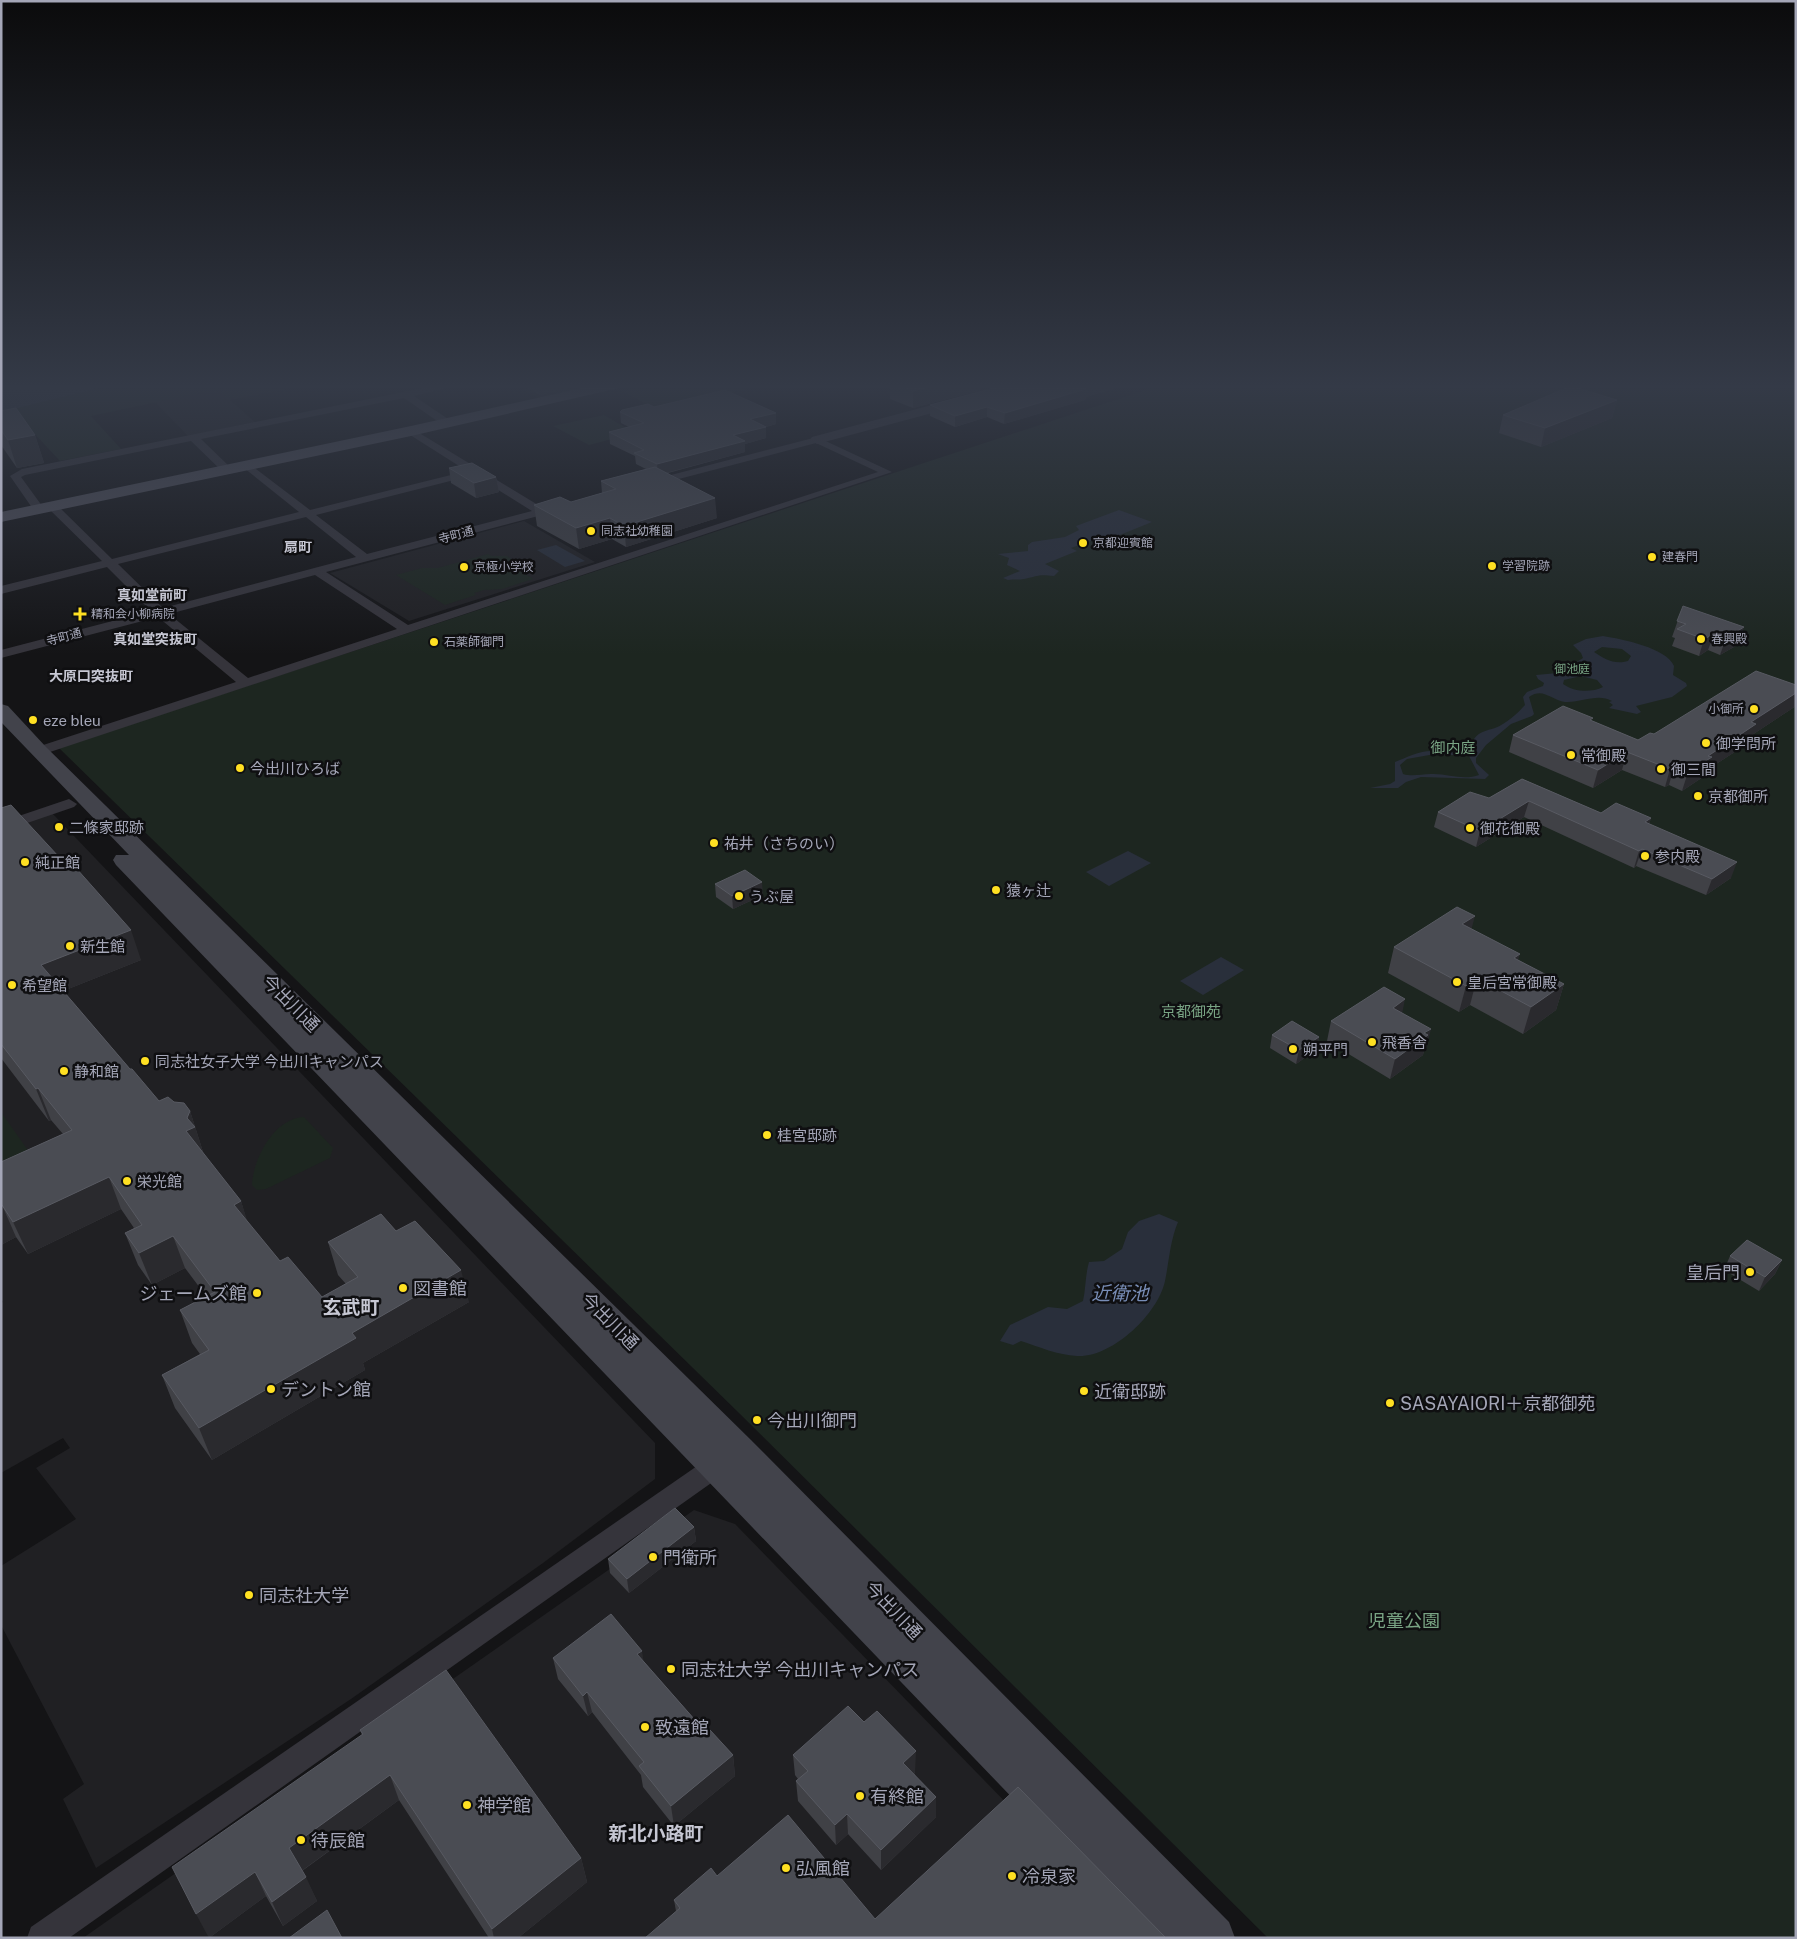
<svg xmlns="http://www.w3.org/2000/svg" width="1797" height="1939" viewBox="0 0 1797 1939" font-family="'Public Sans','Noto Sans JP',sans-serif">
  <rect width="100%" height="100%" fill="#141416"/>
  <g fill="#202023">
    <polygon points="243,384 286,384 292,388 230,400 257,424 189,437 155,402"/>
    <polygon points="512,384 600,384 540,399"/>
    <polygon points="524,521 595,562 409,621 330,573"/>
    <polygon points="52,813 655,1443 655,1479 543,1563 351,1699 96,1868 63,1799 84,1784 1,1625 1,1566 76,1519 36,1468 70,1448 63,1438 1,1473 1,1303 3,1302 1,1299 1,830"/>
    <polygon points="694,1510 735,1524 1016,1813 882,1938 83,1938"/>
  </g>
  <g fill="#1d2620">
    <polygon points="1,384 243,384 91,416 121,449 60,461 34,433 1,439"/>
    <polygon points="257,384 277,384 282,387 229,399 219,392"/>
    <polygon points="652,384 766,384 730,393 672,418 622,391"/>
    <polygon points="1164,384 1796,384 1796,1938 1268,1938 739,1413 59,748"/>
    <polygon points="604,415 635,433 589,445 553,426"/>
    <polygon points="488,554 492,556 507,556 529,570 524,573 533,579 502,589 484,590 474,593 476,595 445,605 396,575 422,568 438,568"/>
    <polygon points="1,1112 43,1172 1,1191"/>
    <path d="M304 1117 333 1148 330 1158 266 1189 257 1190 252 1185C253 1159 274 1118 304 1117Z"/>
  </g>
  <g fill="#292f3b" fill-rule="evenodd">
    <polygon points="1,384 115,384 1,412"/>
    <path d="M1119 510 1152 522 1100 543 1093 540 1071 548 1077 551 1045 564 1059 571 1054 576C1038 574 1038 576 1024 579 1019 580 1014 579 1008 580L1003 578 1020 571 1007 565 1009 558 998 554 1028 551V545L1032 542 1065 537 1079 530 1076 526Z"/>
    <polygon points="556,545 585,561 565,567 537,550"/>
    <path d="M1603 636C1622 639 1667 648 1674 666L1673 675 1686 683 1687 686 1672 697 1636 706 1641 712 1637 714 1609 708 1613 705 1609 702 1612 701C1597 693 1582 703 1565 702 1551 700 1543 687 1529 697L1534 714 1532 716 1511 724 1486 745 1476 758V763L1489 775 1485 779 1421 777 1406 782 1398 788H1370L1390 784 1395 781V762C1407 757 1421 750 1434 751 1449 751 1461 754 1475 751L1474 739C1480 731 1486 731 1495 728 1506 724 1518 713 1525 705L1523 697 1527 692 1543 686 1544 683 1538 679 1536 675 1579 671 1572 665 1583 658 1581 653 1573 645 1586 639ZM1602 647 1622 649 1631 656 1628 661C1614 665 1605 659 1594 652ZM1581 676 1597 680 1603 687C1591 693 1574 692 1563 684L1564 680ZM1435 754 1469 756 1479 775C1463 781 1447 773 1431 774 1421 774 1413 777 1403 774L1400 765 1407 759Z"/>
    <polygon points="1128,851 1151,863 1109,886 1086,872"/>
    <polygon points="1221,957 1244,970 1203,995 1180,981"/>
    <path d="M1159 1214 1178 1222C1170 1241 1169 1262 1165 1281 1158 1314 1112 1358 1077 1356 1058 1355 1039 1347 1021 1341L1013 1345 1000 1341 1010 1325 1048 1307 1067 1309 1083 1301C1086 1288 1085 1276 1089 1262L1104 1261 1122 1249 1128 1232 1139 1221Z"/>
  </g>
  <g fill="none" stroke-linecap="round" stroke-linejoin="round">
    <g fill="#35343b" fill-rule="evenodd">
      <polygon points="443,384 462,384 414,396 451,421 451,425 443,425 404,398 201,439 231,468 232,470 227,473 223,472 191,441 25,475 21,477 45,510 39,513 35,512 10,476 22,469"/>
      <path d="M411 428 543 508 557 505 563 508 561 510 326 572 408 625 878 472 816 443 652 486 648 485V481L817 437 892 472 44 754H34L32 751 34 748 236 682 158 617 1 658V650L151 611 107 567 1 594V586L102 561 49 509V505H57L112 559 299 512 244 468V464L248 463 310 510 467 471 407 433 406 431ZM474 475 532 511 367 554 316 515ZM306 517 356 557 163 608 118 564ZM315 575 397 629 248 678 169 614Z"/>
      <polygon points="69,799 77,804 74,807 1,832 1,822"/>
      <polygon points="722,1452 731,1455 734,1462 731,1469 69,1938 27,1938 31,1927 713,1455"/>
    </g>
    <polygon fill="#35343b" fill-rule="evenodd" points="958,398 962,399 964,402 962,405 817,444 810,440 812,437"/>
    <polygon fill="#42434b" fill-rule="evenodd" points="1,704 8,706 46,747 751,1440 1229,1922 1235,1938 1147,1938 116,865 113,860 116,855 129,855 1,722"/>
    <polygon fill="#50505a" fill-rule="evenodd" points="600,384 626,384 619,388 411,436 1,522 1,512 411,426"/>
  </g>
  <g fill="#404146">
    <polygon points="519,384 586,384 540,395"/>
    <polygon points="890,384 982,384 981,390 913,408 890,399"/>
    <polygon points="1009,384 1129,384 1086,397 1085,400 1004,424 987,417 955,427 930,416 930,405"/>
    <polygon points="1617,400 1612,418 1541,447 1499,433 1503,415"/>
    <polygon points="654,407 776,424 766,427 766,438 745,444 745,452 668,473 717,518 626,547 612,539 579,549 537,526 534,505 571,502 602,493 601,481 646,469 636,464 635,456 610,444 609,432 629,427 621,423 620,412"/>
    <polygon points="1,411 35,435 44,463 17,468 1,445"/>
    <polygon points="449,468 496,477 499,492 476,498 451,483"/>
    <polygon points="1683,606 1739,644 1720,655 1708,650 1699,656 1672,646 1675,638 1672,637"/>
    <polygon points="1796,685 1796,706 1752,735 1750,742 1707,770 1706,775 1682,791 1669,785 1665,787 1622,770 1593,788 1509,752 1513,735 1592,721 1638,740"/>
    <polygon points="1522,779 1601,813 1651,818 1649,824 1731,878 1706,895 1636,866 1634,868 1524,817 1476,847 1434,827 1438,812 1489,798"/>
    <polygon points="1,808 141,960 63,991 130,1069 159,1101 174,1102 190,1111 204,1155 241,1201 247,1222 280,1261 322,1297 346,1284 338,1275 328,1242 396,1231 469,1302 363,1363 365,1370 212,1460 175,1408 162,1375 200,1354 192,1343 180,1310 206,1296 185,1268 152,1285 138,1265 125,1233 134,1228 121,1209 28,1254 16,1237 1,1245 1,1162 63,1134 51,1120 49,1121 1,1058"/>
    <polygon points="715,884 763,895 733,909 716,897"/>
    <polygon points="1472,929 1518,960 1564,984 1556,1010 1523,1034 1470,1005 1459,1012 1388,973 1394,947"/>
    <polygon points="1402,1013 1426,1049 1424,1050 1423,1055 1390,1079 1327,1041 1331,1021"/>
    <polygon points="1272,1035 1319,1037 1316,1050 1296,1064 1270,1048"/>
    <polygon points="1730,1256 1782,1260 1775,1274 1759,1291 1724,1270"/>
    <polygon points="694,1527 696,1541 629,1593 610,1573 608,1559"/>
    <polygon points="553,1658 643,1661 695,1720 733,1755 735,1776 674,1826 643,1787 641,1775 592,1712 588,1716 558,1679"/>
    <polygon points="360,1730 581,1858 587,1882 518,1938 489,1938 399,1800 302,1871 317,1901 283,1926 266,1896 209,1938 362,1735"/>
    <polygon points="793,1755 915,1772 914,1773 936,1817 881,1870 848,1834 836,1845 798,1801 796,1781 798,1779 795,1775"/>
    <polygon points="717,1876 875,1919 676,1911 674,1900"/>
  </g>
  <g fill="#2a2a2e">
    <polygon points="538,384 586,384 540,395"/>
    <polygon points="940,384 982,384 981,390 913,408 913,391"/>
    <polygon points="1094,384 1129,384 1086,397 1085,400 1004,424 1005,413"/>
    <polygon points="1617,400 1612,418 1541,447 1545,428"/>
    <polygon points="987,407 987,417 955,427 955,416"/>
    <polygon points="776,413 776,424 750,431 750,419"/>
    <polygon points="766,427 766,438 745,444 745,452 658,475 657,464 733,435"/>
    <polygon points="35,435 44,463 17,468 8,440"/>
    <polygon points="496,477 499,492 476,498 474,483"/>
    <polygon points="715,498 717,518 626,547 624,526"/>
    <polygon points="610,518 612,539 579,549 576,528"/>
    <polygon points="1744,627 1739,644 1720,655 1726,638"/>
    <polygon points="1714,634 1708,650 1699,656 1704,639"/>
    <polygon points="1796,693 1796,706 1752,735 1750,742 1707,770 1706,775 1682,791 1688,772 1708,756 1751,722"/>
    <polygon points="1627,752 1622,770 1593,788 1598,770"/>
    <polygon points="1674,767 1669,785 1665,787 1670,769"/>
    <polygon points="1529,801 1524,817 1476,847 1480,831"/>
    <polygon points="1651,818 1646,834 1645,822"/>
    <polygon points="1642,849 1636,866 1634,868 1639,851"/>
    <polygon points="1737,862 1731,878 1706,895 1712,879"/>
    <polygon points="762,882 763,895 733,909 732,896"/>
    <polygon points="1475,916 1468,942 1462,924"/>
    <polygon points="131,930 141,960 53,995 41,965"/>
    <polygon points="1520,954 1512,980 1514,958"/>
    <polygon points="1477,978 1470,1005 1459,1012 1466,986"/>
    <polygon points="1564,984 1556,1010 1523,1034 1531,1007"/>
    <polygon points="1405,999 1401,1019 1393,1008"/>
    <polygon points="1431,1029 1426,1049 1424,1050 1423,1055 1390,1079 1395,1059"/>
    <polygon points="1319,1037 1316,1050 1296,1064 1299,1050"/>
    <polygon points="38,1088 51,1120 49,1121 36,1089"/>
    <polygon points="190,1111 200,1142 205,1159 186,1131 187,1118"/>
    <polygon points="109,1177 121,1209 28,1254 13,1222"/>
    <polygon points="241,1201 251,1233 234,1205"/>
    <polygon points="2,1205 16,1237 1,1245 1,1206"/>
    <polygon points="173,1236 185,1268 152,1285 139,1253"/>
    <polygon points="1782,1260 1775,1274 1759,1291 1765,1277"/>
    <polygon points="461,1270 469,1302 363,1363 365,1370 212,1460 199,1428 352,1333"/>
    <polygon points="694,1527 696,1541 629,1593 627,1579"/>
    <polygon points="642,1651 645,1671 637,1654"/>
    <polygon points="587,1692 592,1712 588,1716 583,1696"/>
    <polygon points="916,1751 915,1772 903,1783 903,1763"/>
    <polygon points="733,1755 735,1776 674,1826 671,1806"/>
    <polygon points="390,1775 399,1800 300,1872 289,1848"/>
    <polygon points="936,1797 936,1817 881,1870 881,1850"/>
    <polygon points="847,1814 848,1834 836,1845 835,1825"/>
    <polygon points="581,1858 587,1882 518,1938 494,1938 492,1929"/>
    <polygon points="255,1872 266,1896 209,1938 196,1914"/>
    <polygon points="306,1877 317,1901 283,1926 272,1902"/>
  </g>
  <g fill="#4a4c53" stroke="#585a62">
    <polygon points="896,384 940,384 913,391"/>
    <polygon points="1009,384 1094,384 1082,388 1086,389 1005,413 987,407 955,416 930,405"/>
    <polygon points="1571,386 1617,400 1545,428 1503,415"/>
    <polygon points="725,390 776,413 750,419 766,427 733,435 745,441 657,464 634,453 644,450 609,432 644,423 620,412 622,410 648,404 654,407"/>
    <polygon points="16,408 35,435 8,440 1,430 1,411"/>
    <polygon points="472,463 496,477 474,483 449,468"/>
    <polygon points="655,467 715,498 624,526 610,518 576,528 534,505 560,497 571,502 616,489 601,481"/>
    <polygon points="1683,606 1744,627 1726,638 1714,634 1704,639 1677,629 1686,624 1677,621"/>
    <polygon points="1756,671 1796,685 1796,693 1751,722 1756,724 1708,756 1712,757 1688,772 1674,767 1670,769 1627,752 1598,770 1513,735 1563,706 1593,718 1590,720 1638,740 1650,733 1654,734"/>
    <polygon points="1522,779 1601,813 1616,803 1651,818 1645,822 1737,862 1712,879 1642,849 1639,851 1529,801 1480,831 1438,812 1470,792 1489,798"/>
    <polygon points="11,805 71,870 76,868 131,930 41,965 130,1069 132,1069 159,1101 168,1097 174,1102 184,1103 190,1111 187,1118 195,1127 186,1131 241,1201 234,1205 280,1261 288,1257 322,1297 358,1277 328,1242 381,1214 396,1231 415,1221 461,1270 352,1333 356,1338 199,1428 162,1375 209,1350 180,1310 215,1292 173,1236 139,1253 125,1233 142,1225 109,1177 13,1222 2,1205 1,1206 1,1162 72,1130 38,1088 36,1089 1,1044 1,808"/>
    <polygon points="745,870 762,882 732,896 715,884"/>
    <polygon points="1457,907 1475,916 1462,924 1520,954 1514,958 1564,984 1531,1007 1477,978 1466,986 1394,947"/>
    <polygon points="1384,987 1405,999 1393,1008 1431,1029 1424,1033 1428,1035 1395,1059 1331,1021"/>
    <polygon points="1292,1021 1319,1037 1299,1050 1272,1035"/>
    <polygon points="1747,1240 1782,1260 1765,1277 1730,1256"/>
    <polygon points="675,1508 694,1527 627,1579 608,1559"/>
    <polygon points="611,1614 642,1651 637,1654 695,1720 699,1718 733,1755 671,1806 639,1766 644,1762 587,1692 583,1696 553,1658"/>
    <polygon points="446,1670 581,1858 492,1929 390,1775 289,1848 306,1877 272,1902 255,1872 196,1914 172,1867 363,1734 360,1730"/>
    <polygon points="848,1706 864,1722 877,1711 916,1751 903,1763 936,1797 881,1850 847,1814 835,1825 796,1781 808,1771 793,1755"/>
    <polygon points="1018,1787 1166,1938 645,1938 680,1908 674,1900 711,1868 717,1876 788,1815 875,1919"/>
    <polygon points="327,1910 342,1938 289,1938"/>
  </g>
  <linearGradient id="sky" x2="0" y2="1"><stop stop-color="#0b0b0c"/><stop offset="0.59" stop-color="#343a47"/><stop offset="1" stop-color="#343a47" stop-opacity="0"/></linearGradient>
  <rect width="1797" height="655" fill="url(#sky)"/>
  <g fill="#ffe022" stroke="#0f0f11" stroke-width="2">
    <circle cx="591" cy="531" r="5"/>
    <circle cx="1083" cy="543" r="5"/>
    <circle cx="1652" cy="557" r="5"/>
    <circle cx="1492" cy="566" r="5"/>
    <circle cx="464" cy="567" r="5"/>
    <path d="M77.5 606.5h5v5h5v5h-5v5h-5v-5h-5v-5h5z"/>
    <circle cx="1701" cy="639" r="5"/>
    <circle cx="434" cy="642" r="5"/>
    <circle cx="1754" cy="709" r="5"/>
    <circle cx="33" cy="720" r="5"/>
    <circle cx="1706" cy="743" r="5"/>
    <circle cx="1571" cy="755" r="5"/>
    <circle cx="240" cy="768" r="5"/>
    <circle cx="1661" cy="769" r="5"/>
    <circle cx="1698" cy="796" r="5"/>
    <circle cx="59" cy="827" r="5"/>
    <circle cx="1470" cy="828" r="5"/>
    <circle cx="714" cy="843" r="5"/>
    <circle cx="1645" cy="856" r="5"/>
    <circle cx="25" cy="862" r="5"/>
    <circle cx="996" cy="890" r="5"/>
    <circle cx="739" cy="896" r="5"/>
    <circle cx="70" cy="946" r="5"/>
    <circle cx="1457" cy="982" r="5"/>
    <circle cx="12" cy="985" r="5"/>
    <circle cx="1372" cy="1042" r="5"/>
    <circle cx="1293" cy="1049" r="5"/>
    <circle cx="145" cy="1061" r="5"/>
    <circle cx="64" cy="1071" r="5"/>
    <circle cx="767" cy="1135" r="5"/>
    <circle cx="127" cy="1181" r="5"/>
    <circle cx="1750" cy="1272" r="5"/>
    <circle cx="403" cy="1288" r="5"/>
    <circle cx="257" cy="1293" r="5"/>
    <circle cx="271" cy="1389" r="5"/>
    <circle cx="1084" cy="1391" r="5"/>
    <circle cx="1390" cy="1403" r="5"/>
    <circle cx="757" cy="1420" r="5"/>
    <circle cx="653" cy="1557" r="5"/>
    <circle cx="249" cy="1595" r="5"/>
    <circle cx="671" cy="1669" r="5"/>
    <circle cx="645" cy="1727" r="5"/>
    <circle cx="860" cy="1796" r="5"/>
    <circle cx="467" cy="1805" r="5"/>
    <circle cx="301" cy="1840" r="5"/>
    <circle cx="786" cy="1868" r="5"/>
    <circle cx="1012" cy="1876" r="5"/>
  </g>
  <g text-anchor="middle" dominant-baseline="central" stroke-width="5" stroke-linejoin="round" paint-order="stroke">
    <g font-size="12" fill="#a4a6b7" stroke="#0f0f11" text-anchor="start">
      <text x="601" y="531">同志社幼稚園</text>
      <text x="1093" y="543">京都迎賓館</text>
      <text x="1662" y="557">建春門</text>
      <text x="1502" y="566">学習院跡</text>
      <text x="474" y="567">京極小学校</text>
      <text x="91" y="614">精和会小柳病院</text>
      <text x="1711" y="639">春興殿</text>
      <text x="444" y="642">石薬師御門</text>
      <text x="1744" y="709" text-anchor="end">小御所</text>
    </g>
    <g font-size="12" fill="#a4a6b7" stroke="#0f0f11">
      <text transform="translate(456 535) rotate(-15)">寺町通</text>
      <text transform="translate(64 637) rotate(-15)">寺町通</text>
    </g>
    <g font-size="12" fill="#79a484" stroke="#0f0f11">
      <text x="1572" y="669">御池庭</text>
    </g>
    <g font-size="14" font-weight="bold" fill="#c6c7d3" stroke="#0f0f11">
      <text x="298" y="547">扇町</text>
      <text x="152" y="595">真如堂前町</text>
      <text x="155" y="639">真如堂突抜町</text>
      <text x="91" y="676">大原口突抜町</text>
    </g>
    <g font-size="15" fill="#a4a6b7" stroke="#0f0f11" text-anchor="start">
      <text x="43" y="720">eze bleu</text>
      <text x="1716" y="743">御学問所</text>
      <text x="1581" y="755">常御殿</text>
      <text x="250" y="768">今出川ひろば</text>
      <text x="1671" y="769">御三間</text>
      <text x="1708" y="796">京都御所</text>
      <text x="69" y="827">二條家邸跡</text>
      <text x="1480" y="828">御花御殿</text>
      <text x="724" y="843">祐井（さちのい）</text>
      <text x="1655" y="856">参内殿</text>
      <text x="35" y="862">純正館</text>
      <text x="1006" y="890">猿ヶ辻</text>
      <text x="749" y="896">うぶ屋</text>
      <text x="80" y="946">新生館</text>
      <text x="1467" y="982">皇后宮常御殿</text>
      <text x="22" y="985">希望館</text>
      <text x="1382" y="1042">飛香舎</text>
      <text x="1303" y="1049">朔平門</text>
      <text x="155" y="1061">同志社女子大学 今出川キャンパス</text>
      <text x="74" y="1071">静和館</text>
      <text x="777" y="1135">桂宮邸跡</text>
      <text x="137" y="1181">栄光館</text>
    </g>
    <g font-size="15" fill="#79a484" stroke="#0f0f11">
      <text x="1453" y="747">御内庭</text>
      <text x="1191" y="1011">京都御苑</text>
    </g>
    <g font-size="18" fill="#a4a6b7" stroke="#0f0f11">
      <text transform="translate(291 1003) rotate(45)">今出川通</text>
      <text transform="translate(610 1321) rotate(45)">今出川通</text>
      <text transform="translate(894 1610) rotate(46)">今出川通</text>
    </g>
    <g font-size="18" fill="#a4a6b7" stroke="#0f0f11" text-anchor="start">
      <text x="1740" y="1272" text-anchor="end">皇后門</text>
      <text x="413" y="1288">図書館</text>
      <text x="247" y="1293" text-anchor="end">ジェームズ館</text>
      <text x="281" y="1389">デントン館</text>
      <text x="1094" y="1391">近衛邸跡</text>
      <text x="1400" y="1403">SASAYAIORI＋京都御苑</text>
      <text x="767" y="1420">今出川御門</text>
      <text x="663" y="1557">門衛所</text>
      <text x="259" y="1595">同志社大学</text>
      <text x="681" y="1669">同志社大学 今出川キャンパス</text>
      <text x="655" y="1727">致遠館</text>
      <text x="870" y="1796">有終館</text>
      <text x="477" y="1805">神学館</text>
      <text x="311" y="1840">待辰館</text>
      <text x="796" y="1868">弘風館</text>
      <text x="1022" y="1876">冷泉家</text>
    </g>
    <g font-size="18" fill="#79a484" stroke="#0f0f11">
      <text x="1404" y="1620">児童公園</text>
    </g>
    <g font-size="19" font-style="italic" fill="#788db6" stroke="#0f0f11">
      <text x="1120" y="1293">近衛池</text>
    </g>
    <g font-size="19" font-weight="bold" fill="#c6c7d3" stroke="#0f0f11">
      <text x="351" y="1307">玄武町</text>
      <text x="656" y="1833">新北小路町</text>
    </g>
  </g>
  <rect width="1797" height="1939" fill="none" stroke="#a4a6b7" stroke-width="5"/>
</svg>
